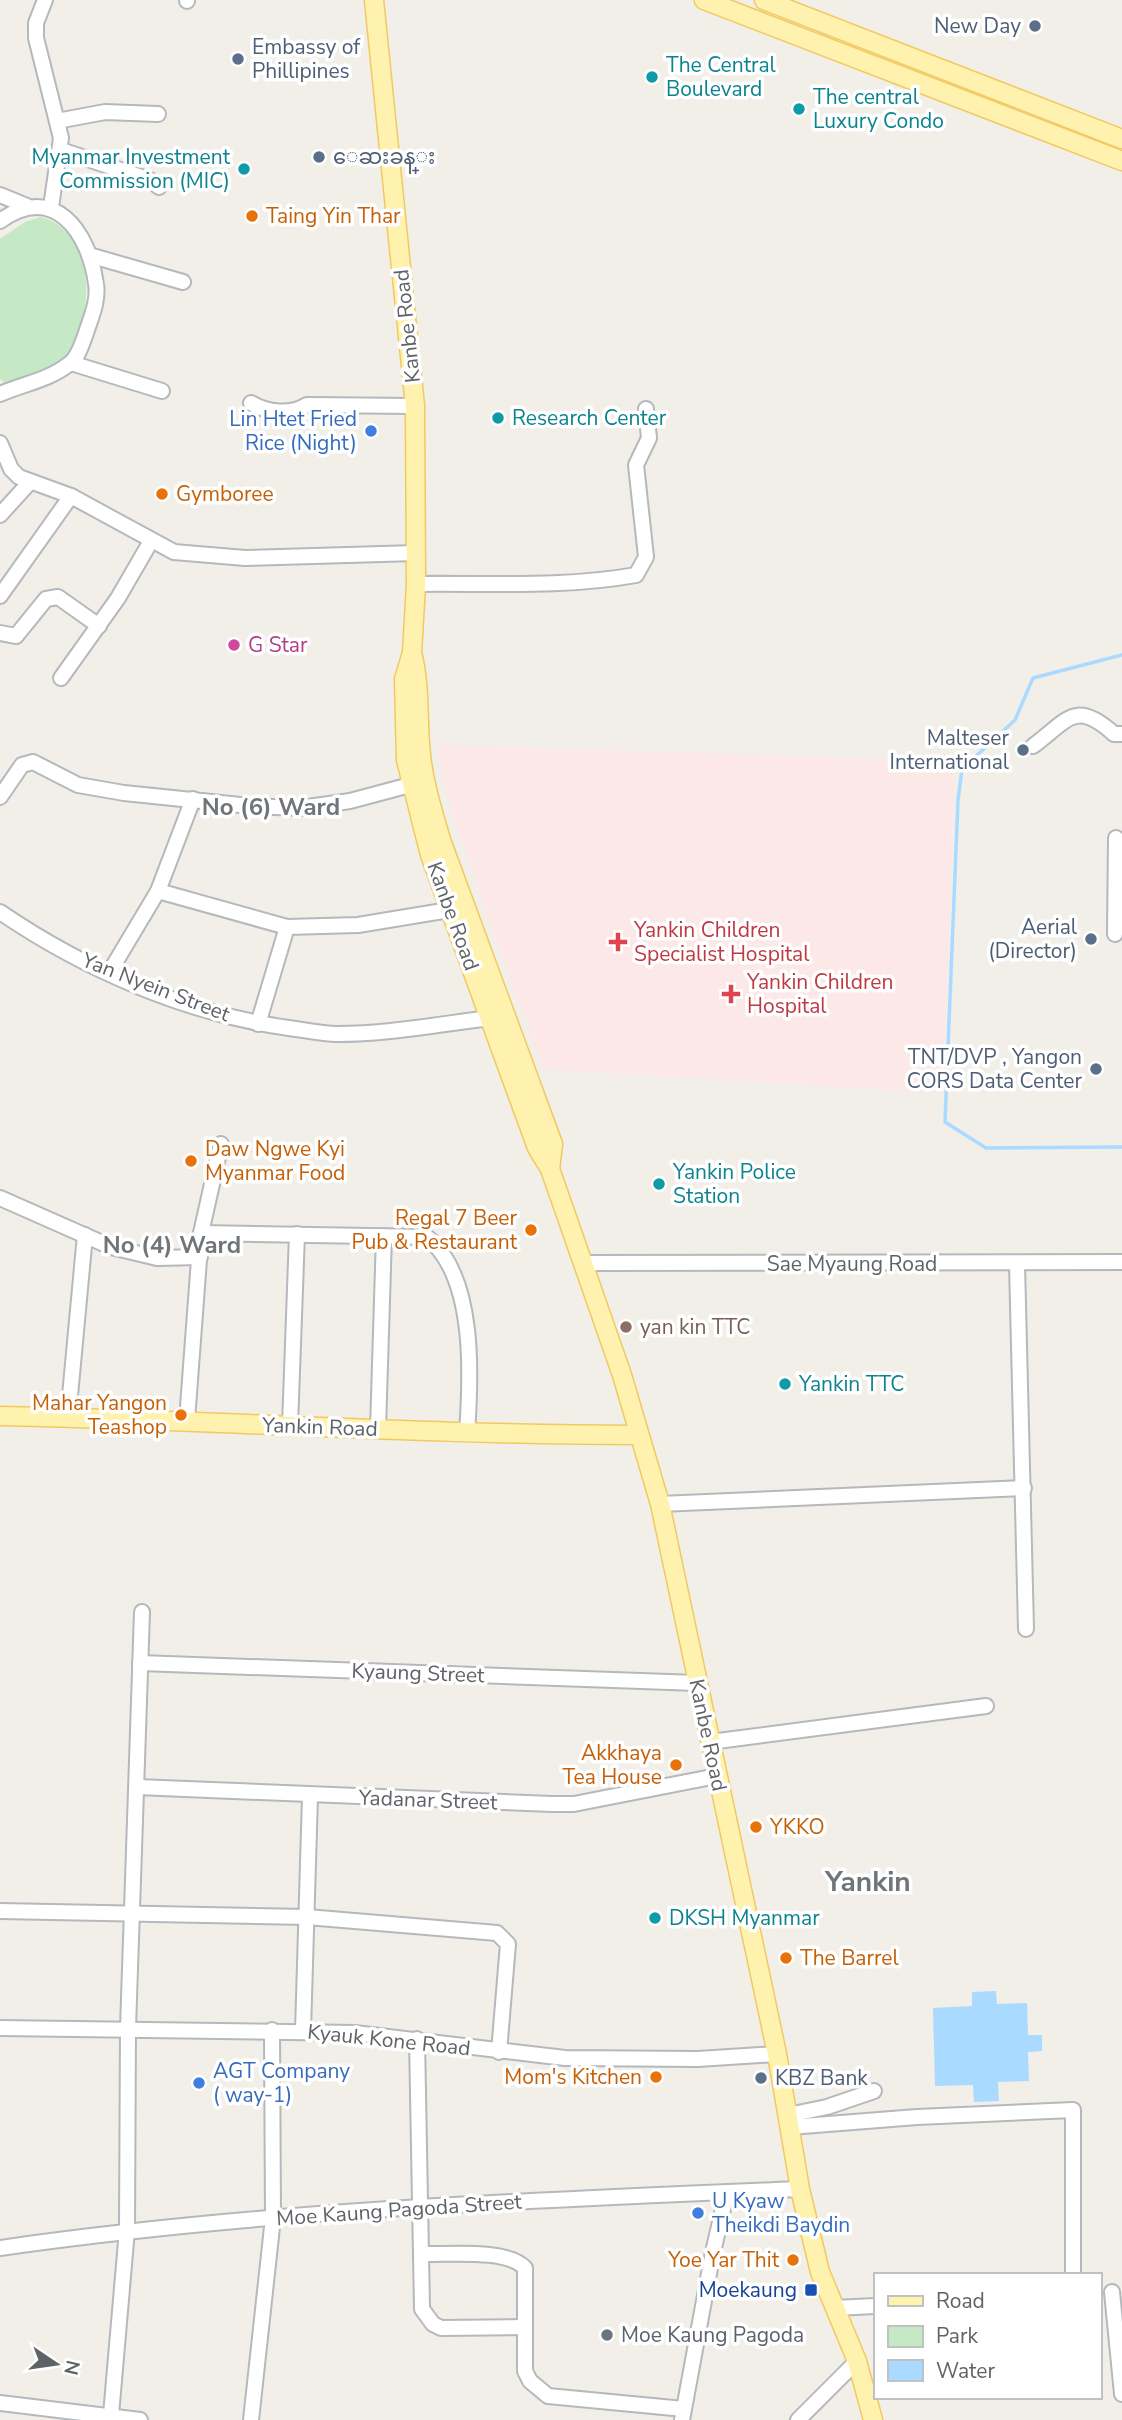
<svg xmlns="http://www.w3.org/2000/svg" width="1122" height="2420" viewBox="0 0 1122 2420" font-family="'Nunito Sans','Noto Sans Myanmar',sans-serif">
  <rect width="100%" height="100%" fill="#f1efe8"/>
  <polygon fill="#fce8e6" points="437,745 955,761 943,1093 543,1069 457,830 441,776"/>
  <path fill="#c5e8c5" d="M41 217C95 232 96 315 68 353 54 372 28 378 5 383L0 379V239L25 222Z"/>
  <polygon fill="#aadaff" points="996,1991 997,2004 1027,2003 1028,2035 1042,2035 1042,2051 1028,2052 1029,2081 998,2082 999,2101 974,2102 973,2085 935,2086 933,2008 972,2006 972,1992"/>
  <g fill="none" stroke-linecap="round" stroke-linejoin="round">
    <polyline stroke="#aadaff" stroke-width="3.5" points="1122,655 1033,678 1015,720 962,769 958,800 945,1122 986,1148 1122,1147"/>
    <defs>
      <g id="minor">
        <polyline points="45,0 36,23 36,38 61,138 51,207"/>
        <polyline points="187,1 187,0"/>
        <polyline points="57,121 105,112 158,114"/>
        <polyline points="61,150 150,180 159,187"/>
        <polyline points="0,195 27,206"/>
        <path d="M0 221C54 182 89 232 96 284 99 301 90 320 85 336 81 346 78 358 69 364 49 380 23 384 0 394"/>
        <polyline points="89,255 183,282"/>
        <polyline points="71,363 162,391"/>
        <path d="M251 403C267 413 291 415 307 405L415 406"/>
        <polyline points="0,443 11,469 19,477 71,496 174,552 245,558 416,553"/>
        <polyline points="0,515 30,482"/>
        <path d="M416 584C490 583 563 588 636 575L646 557 636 465 649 438 646 409"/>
        <polyline points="0,596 71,496"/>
        <polyline points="0,633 16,636 46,599 58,597 99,626"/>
        <polyline points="61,678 118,598 151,541"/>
        <path d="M1033 746C1068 720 1075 699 1114 734H1122"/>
        <polyline points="0,797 22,765 33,762 78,785 124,793 250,806 301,808 350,801 410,785"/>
        <polyline points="158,891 193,799"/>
        <path d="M0 912C85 970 187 1014 289 1028 305 1030 321 1034 337 1034 388 1034 440 1024 490 1018"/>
        <polyline points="1115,934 1116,838"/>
        <polyline points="109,973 158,891 287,927 358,925 449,910"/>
        <polyline points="258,1024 287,927"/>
        <polyline points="0,1198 111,1247 157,1258 200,1257"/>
        <path d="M201 1233 427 1237C476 1277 471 1376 467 1433"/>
        <polyline points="583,1263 1122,1262"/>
        <polyline points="1017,1264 1026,1629"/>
        <polyline points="68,1417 85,1235"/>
        <polyline points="187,1420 201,1233 221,1144"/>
        <polyline points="290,1426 297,1234"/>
        <polyline points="378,1429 384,1236"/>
        <polyline points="660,1504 1024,1488"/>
        <polyline points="140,1663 697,1683"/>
        <polyline points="710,1742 986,1706"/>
        <polyline points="137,1787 552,1804 574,1804 717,1776"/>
        <polyline points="0,1911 307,1917 497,1933 508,1944 499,2052"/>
        <polyline points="0,2028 355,2033 565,2058 698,2059 777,2054"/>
        <polyline points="303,2031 310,1796"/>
        <polyline points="417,2039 422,2309 433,2324 441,2328 525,2327"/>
        <polyline points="788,2115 827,2107 874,2091"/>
        <polyline points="790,2127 917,2117 1073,2110 1073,2275"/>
        <path d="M0 2248C265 2210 533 2200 800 2189"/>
        <path d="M421 2254C448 2255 506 2248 525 2268V2371L530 2381 548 2396 684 2409"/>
        <polyline points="1112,2292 1122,2394"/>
        <polyline points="835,2308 875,2306"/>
        <polyline points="0,2403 140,2420"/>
        <polyline points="111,2415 127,2230 128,2028 142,1612"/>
        <polyline points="251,2420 273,2218 272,2030"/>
        <polyline points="682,2420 713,2252 727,2192"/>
        <polyline points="798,2420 857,2361"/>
      </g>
      <g id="major">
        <polyline points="374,0 415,406 416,584 412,653 404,679 406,760 430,855 537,1148 550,1169 622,1375 660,1504 777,2054 800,2189 820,2272 857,2361 873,2420"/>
        <polyline points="704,0 1122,161"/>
        <polyline points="764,0 1122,139"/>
        <path d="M412 653C421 687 417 721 421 755 424 784 433 812 441 840L553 1144 550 1169"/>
        <path d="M0 1416C213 1420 426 1435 639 1435"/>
      </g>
    </defs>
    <use href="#minor" stroke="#b5b8bc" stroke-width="18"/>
    <use href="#major" stroke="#f2c960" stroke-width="21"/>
    <use href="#minor" stroke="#fff" stroke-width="14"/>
    <use href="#major" stroke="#fff2af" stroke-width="18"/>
  </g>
  <g fill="#5c6f8a" stroke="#fff" stroke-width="2.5">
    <circle cx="1035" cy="26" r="7"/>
    <circle cx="238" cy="59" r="7"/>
    <circle cx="319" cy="157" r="7"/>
    <circle cx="1023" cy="750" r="7"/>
    <circle cx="1091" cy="939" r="7"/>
    <circle cx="1096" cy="1069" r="7"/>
    <circle cx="761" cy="2078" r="7"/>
  </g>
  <g fill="#0f9aa8" stroke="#fff" stroke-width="2.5">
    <circle cx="652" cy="77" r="7"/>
    <circle cx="799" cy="109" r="7"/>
    <circle cx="244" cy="169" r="7"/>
    <circle cx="498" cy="418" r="7"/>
    <circle cx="659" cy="1184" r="7"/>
    <circle cx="785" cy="1384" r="7"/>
    <circle cx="655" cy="1918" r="7"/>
  </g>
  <g fill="#e8710a" stroke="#fff" stroke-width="2.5">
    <circle cx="252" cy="216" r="7"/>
    <circle cx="162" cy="494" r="7"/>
    <circle cx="191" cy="1161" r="7"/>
    <circle cx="531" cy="1230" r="7"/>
    <circle cx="181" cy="1415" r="7"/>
    <circle cx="676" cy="1765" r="7"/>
    <circle cx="756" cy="1827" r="7"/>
    <circle cx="786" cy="1958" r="7"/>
    <circle cx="656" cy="2077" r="7"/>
    <circle cx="793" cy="2260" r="7"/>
  </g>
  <g fill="#3f7fe0" stroke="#fff" stroke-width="2.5">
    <circle cx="371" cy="431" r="7"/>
    <circle cx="199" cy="2083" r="7"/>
    <circle cx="698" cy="2213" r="7"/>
  </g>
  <circle fill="#d1479c" stroke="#fff" stroke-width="2.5" cx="234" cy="645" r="7"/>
  <g fill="#e0444e" stroke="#fff" stroke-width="2.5">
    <path d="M614.5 931.5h7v7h7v7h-7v7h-7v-7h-7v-7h7z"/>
    <path d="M727.5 983.5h7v7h7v7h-7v7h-7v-7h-7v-7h7z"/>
  </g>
  <circle fill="#8d6e63" stroke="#fff" stroke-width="2.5" cx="626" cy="1327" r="7"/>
  <rect fill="#1a4fb4" stroke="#fff" stroke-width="2.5" x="804" y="2283" width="14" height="14" rx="3.5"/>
  <circle fill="#6b7280" stroke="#fff" stroke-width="2.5" cx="607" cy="2335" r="7"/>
  <g text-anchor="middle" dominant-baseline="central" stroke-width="7" stroke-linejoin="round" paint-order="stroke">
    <g font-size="21" fill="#4e5e75" stroke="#fff" text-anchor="end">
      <text x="1021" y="26">New Day</text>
      <text x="252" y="47" text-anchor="start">Embassy of<tspan x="252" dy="24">Phillipines</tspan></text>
      <text x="333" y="157" text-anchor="start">ေဆးခန္း</text>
      <text x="1009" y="738">Malteser<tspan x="1009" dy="24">International</tspan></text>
      <text x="1077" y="927">Aerial<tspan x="1077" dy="24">(Director)</tspan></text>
      <text x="1082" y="1057">TNT/DVP , Yangon<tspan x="1082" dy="24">CORS Data Center</tspan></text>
      <text x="775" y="2078" text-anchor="start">KBZ Bank</text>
    </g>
    <g font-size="21" fill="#0d838f" stroke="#fff" text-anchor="start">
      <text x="666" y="65">The Central<tspan x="666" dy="24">Boulevard</tspan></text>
      <text x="813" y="97">The central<tspan x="813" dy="24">Luxury Condo</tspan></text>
      <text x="230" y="157" text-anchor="end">Myanmar Investment<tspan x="230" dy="24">Commission (MIC)</tspan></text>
      <text x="512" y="418">Research Center</text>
      <text x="673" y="1172">Yankin Police<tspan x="673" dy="24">Station</tspan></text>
      <text x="799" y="1384">Yankin TTC</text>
      <text x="669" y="1918">DKSH Myanmar</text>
    </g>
    <g font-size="21" fill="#c56008" stroke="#fff" text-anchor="start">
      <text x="266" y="216">Taing Yin Thar</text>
      <text x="176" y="494">Gymboree</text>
      <text x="205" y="1149">Daw Ngwe Kyi<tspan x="205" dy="24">Myanmar Food</tspan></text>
      <text x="517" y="1218" text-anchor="end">Regal 7 Beer<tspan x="517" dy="24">Pub &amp; Restaurant</tspan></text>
      <text x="167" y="1403" text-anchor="end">Mahar Yangon<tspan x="167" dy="24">Teashop</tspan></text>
      <text x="662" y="1753" text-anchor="end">Akkhaya<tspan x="662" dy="24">Tea House</tspan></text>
      <text x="770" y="1827">YKKO</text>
      <text x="800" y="1958">The Barrel</text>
      <text x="642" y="2077" text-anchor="end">Mom's Kitchen</text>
      <text x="779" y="2260" text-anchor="end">Yoe Yar Thit</text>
    </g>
    <g font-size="21" fill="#5f6368" stroke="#fff">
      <text transform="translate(407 326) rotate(-96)">Kanbe Road</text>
      <text transform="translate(453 916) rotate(70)">Kanbe Road</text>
      <text transform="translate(156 987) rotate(21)">Yan Nyein Street</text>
      <text x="852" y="1264">Sae Myaung Road</text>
      <text transform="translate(320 1427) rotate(2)">Yankin Road</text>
      <text transform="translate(418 1673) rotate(2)">Kyaung Street</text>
      <text transform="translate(708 1735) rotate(78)">Kanbe Road</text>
      <text transform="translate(428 1800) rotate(2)">Yadanar Street</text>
      <text transform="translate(389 2040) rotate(6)">Kyauk Kone Road</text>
      <text transform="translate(399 2210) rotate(-4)">Moe Kaung Pagoda Street</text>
    </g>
    <g font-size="21" fill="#366cbe" stroke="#fff" text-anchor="start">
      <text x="357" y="419" text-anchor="end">Lin Htet Fried<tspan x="357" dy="24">Rice (Night)</tspan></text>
      <text x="213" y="2071">AGT Company<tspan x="213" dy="24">( way-1)</tspan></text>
      <text x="712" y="2201">U Kyaw<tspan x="712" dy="24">Theikdi Baydin</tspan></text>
    </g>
    <g font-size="21" fill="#b23c85" stroke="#fff" text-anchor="start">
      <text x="248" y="645">G Star</text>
    </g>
    <g font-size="21" fill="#be3a42" stroke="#fff" text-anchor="start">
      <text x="634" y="930">Yankin Children<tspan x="634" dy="24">Specialist Hospital</tspan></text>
      <text x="747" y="982">Yankin Children<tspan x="747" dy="24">Hospital</tspan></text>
    </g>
    <g font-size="21" fill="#785e54" stroke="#fff" text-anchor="start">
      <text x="640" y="1327">yan kin TTC</text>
    </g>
    <g font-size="21" fill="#164399" stroke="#fff" text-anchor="end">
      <text x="797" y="2290">Moekaung</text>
    </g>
    <g font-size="21" fill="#5b616d" stroke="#fff" text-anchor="start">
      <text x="621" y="2335">Moe Kaung Pagoda</text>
    </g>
    <g font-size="24" font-weight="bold" fill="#70757a" stroke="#fff">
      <text x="271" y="807">No (6) Ward</text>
      <text x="172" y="1245">No (4) Ward</text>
    </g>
    <g font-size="28" font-weight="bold" fill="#70757a" stroke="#fff">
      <text x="868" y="1882">Yankin</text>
    </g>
  </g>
  <rect x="874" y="2273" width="228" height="126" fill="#ffffff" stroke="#bfc1c3" stroke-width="2"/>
  <rect x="888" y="2296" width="35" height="10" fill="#fff2af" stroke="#bfc1c3" stroke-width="2"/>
  <text x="936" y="2308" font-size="21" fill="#5f6368">Road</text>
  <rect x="888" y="2326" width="35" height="21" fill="#c5e8c5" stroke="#bfc1c3" stroke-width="2"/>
  <text x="936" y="2343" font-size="21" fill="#5f6368">Park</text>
  <rect x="888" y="2360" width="35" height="21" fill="#aadaff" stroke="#bfc1c3" stroke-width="2"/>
  <text x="936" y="2378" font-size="21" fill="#5f6368">Water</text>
  <g transform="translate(56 2364) rotate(103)" stroke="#ffffff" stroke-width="5" paint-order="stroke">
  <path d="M0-5L12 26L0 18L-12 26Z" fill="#5f6368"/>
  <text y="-10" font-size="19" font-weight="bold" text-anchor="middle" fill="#5f6368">N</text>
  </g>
</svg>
